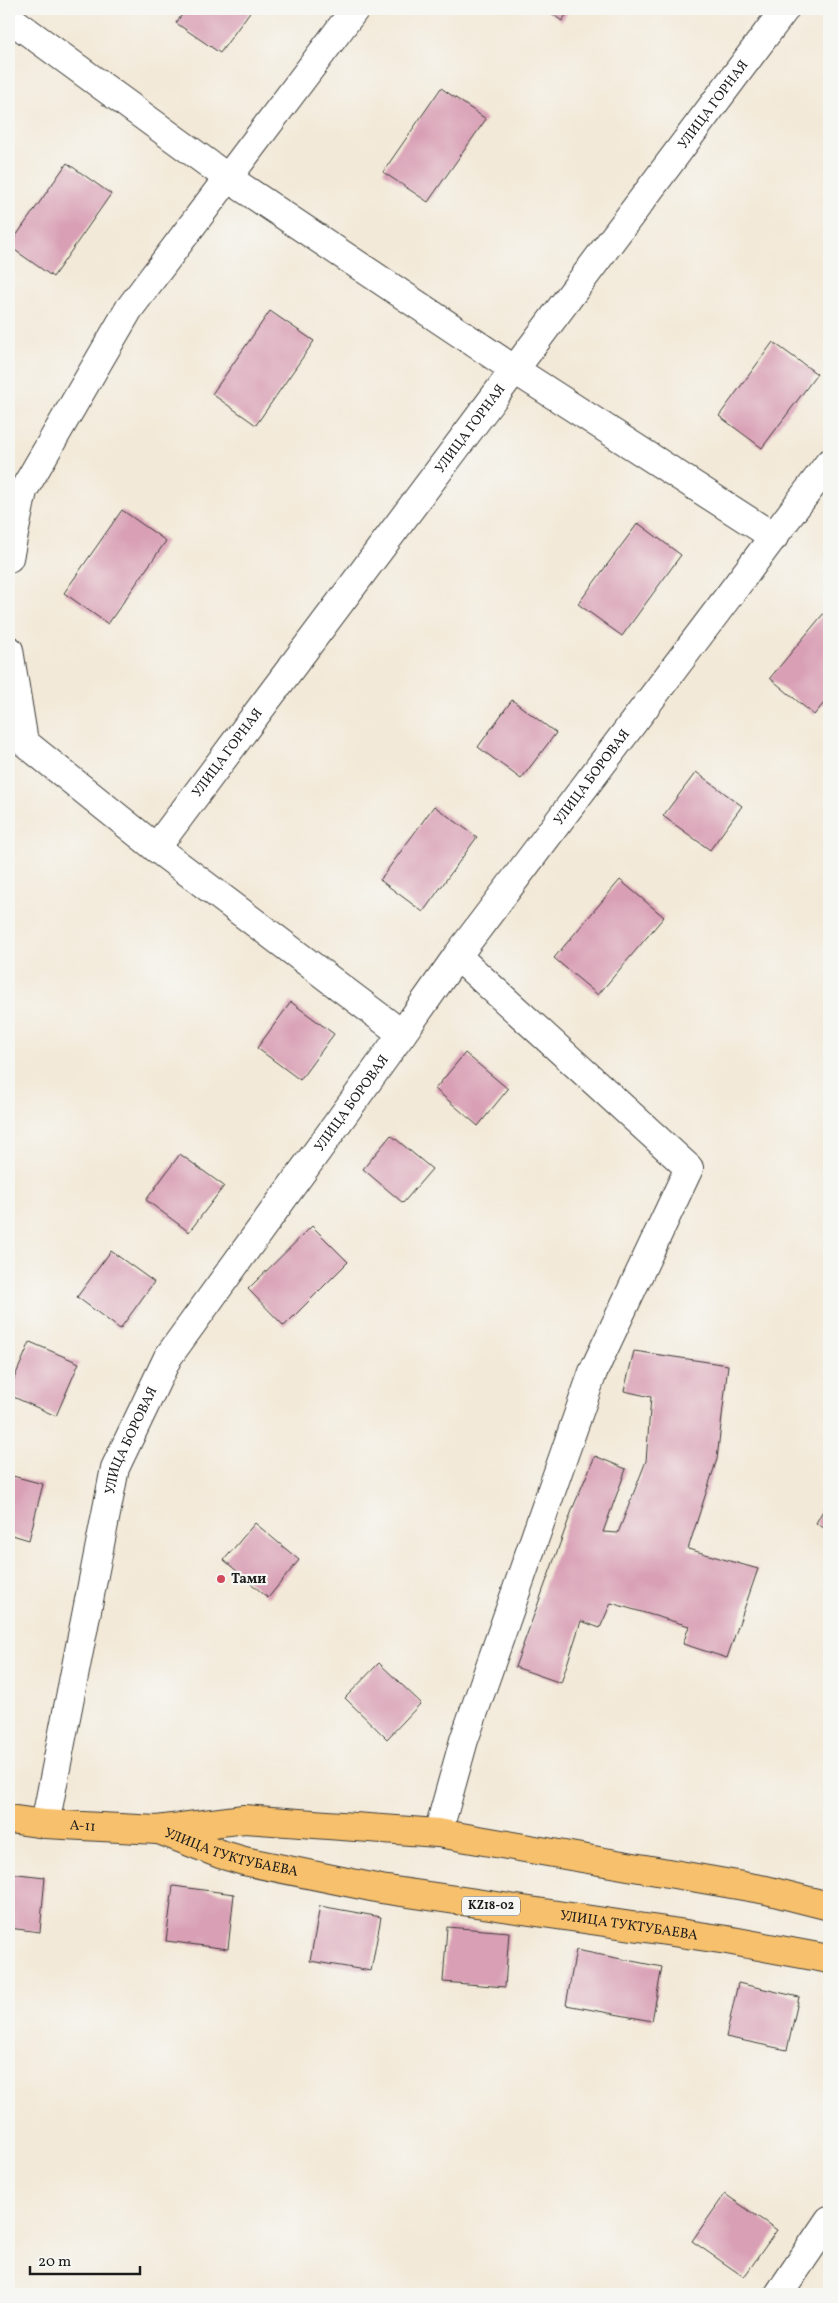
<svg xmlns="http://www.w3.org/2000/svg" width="838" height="2303" viewBox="0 0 838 2303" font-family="Vollkorn,serif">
  <rect width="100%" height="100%" fill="#f6f6f2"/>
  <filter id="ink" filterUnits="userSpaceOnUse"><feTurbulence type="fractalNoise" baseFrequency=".02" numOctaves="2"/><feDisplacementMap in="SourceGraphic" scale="10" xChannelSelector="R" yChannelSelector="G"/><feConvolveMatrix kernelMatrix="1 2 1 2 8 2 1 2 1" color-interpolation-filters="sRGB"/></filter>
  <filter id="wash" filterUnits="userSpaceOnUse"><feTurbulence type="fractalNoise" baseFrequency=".0096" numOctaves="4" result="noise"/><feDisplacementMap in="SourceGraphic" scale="20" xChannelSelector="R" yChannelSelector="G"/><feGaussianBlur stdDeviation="1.12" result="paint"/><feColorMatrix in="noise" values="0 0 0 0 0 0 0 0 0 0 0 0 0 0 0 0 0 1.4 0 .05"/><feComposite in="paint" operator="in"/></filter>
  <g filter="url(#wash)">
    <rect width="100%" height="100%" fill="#f3e9d8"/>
    <g id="blocks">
      <g fill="#d9a0b5">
        <polygon points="186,9 252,9 220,53 176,23"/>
        <polygon points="545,9 570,9 562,21"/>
        <polygon points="441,88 486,119 428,202 383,172"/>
        <polygon points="67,163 111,194 53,277 9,246"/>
        <polygon points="270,311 314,341 256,425 212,394"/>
        <polygon points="773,342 817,374 762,448 719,416"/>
        <polygon points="122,510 166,541 108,624 64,593"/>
        <polygon points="638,523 681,555 622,636 578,604"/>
        <polygon points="829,607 829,697 814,715 770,678"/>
        <polygon points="512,700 556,733 521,779 478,747"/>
        <polygon points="696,772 742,806 710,850 663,816"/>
        <polygon points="434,806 477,837 423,912 380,880"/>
        <polygon points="620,880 664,917 598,995 554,958"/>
        <polygon points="291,1002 334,1034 300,1080 257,1048"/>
        <polygon points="465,1053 508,1089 478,1126 435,1089"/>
        <polygon points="391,1135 432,1169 403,1203 363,1169"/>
        <polygon points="180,1154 224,1186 189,1232 146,1200"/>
        <polygon points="312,1226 348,1262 284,1326 248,1289"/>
        <polygon points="111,1251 154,1282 120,1329 77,1297"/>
        <polygon points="30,1342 79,1363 56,1416 9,1395 9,1390"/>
        <polygon points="634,1351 728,1365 717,1459 688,1549 758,1569 727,1658 683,1644 689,1626 611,1603 600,1628 581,1621 561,1683 515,1667 574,1505 595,1456 626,1469 603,1532 618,1533 646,1461 651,1397 624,1391"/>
        <polygon points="9,1475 43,1484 29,1540 9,1534"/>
        <polygon points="829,1500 829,1531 816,1523"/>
        <polygon points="255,1523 299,1560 268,1598 224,1560"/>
        <polygon points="379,1663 421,1703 387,1739 345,1698"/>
        <polygon points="9,1873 45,1877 40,1932 9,1928"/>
        <polygon points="173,1886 234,1894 228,1949 166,1941"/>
        <polygon points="320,1906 381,1917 371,1971 310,1961"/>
        <polygon points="447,1927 509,1932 505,1987 443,1982"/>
        <polygon points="576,1950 662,1967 652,2021 566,2005"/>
        <polygon points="738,1983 799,1997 787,2050 726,2037"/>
        <polygon points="725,2194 777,2230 744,2277 692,2241"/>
      </g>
    </g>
  </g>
  <g filter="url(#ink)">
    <use href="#blocks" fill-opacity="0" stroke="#3c3b38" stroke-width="1"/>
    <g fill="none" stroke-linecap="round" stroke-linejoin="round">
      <defs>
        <g id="minor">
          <polyline points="9,18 228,178 515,370 774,537"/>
          <polyline points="9,558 23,491 129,309 355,9"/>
          <polyline points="9,650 24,742 156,848 402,1034"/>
          <path id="s1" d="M156 848 785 9"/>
          <path id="s2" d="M45 1824 115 1468 168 1357 402 1034 457 956 829 463"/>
          <polyline points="438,1833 464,1740 593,1372 689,1168 457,956"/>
          <polyline points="779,2294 829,2220"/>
        </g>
        <g id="highway">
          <path id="s3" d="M9 1819 45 1824 157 1830 244 1819 438 1833 766 1890 829 1906"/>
          <path id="s4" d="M159 1830 220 1854 244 1861 381 1889 727 1940 829 1959"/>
        </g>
      </defs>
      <use href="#minor" stroke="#3c3b38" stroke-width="30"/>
      <use href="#highway" stroke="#3c3b38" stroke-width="30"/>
      <use href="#minor" stroke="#fff" stroke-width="28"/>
      <use href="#highway" stroke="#f7c06c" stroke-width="28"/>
    </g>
  </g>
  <circle fill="#d1495b" stroke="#f6f6f2" stroke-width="2" cx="221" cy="1579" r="5"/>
  <g text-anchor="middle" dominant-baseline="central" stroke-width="4.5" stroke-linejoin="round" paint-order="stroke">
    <rect fill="#f6f6f2" stroke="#5d5d5c" stroke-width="1" x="462" y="1896.5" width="58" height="19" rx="4"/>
    <g font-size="12" font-weight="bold" fill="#1c1c1c">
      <text x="491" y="1906">KZ18-02</text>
    </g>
    <g font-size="14" fill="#1c1c1c" stroke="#f6f6f2">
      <text stroke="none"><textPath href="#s1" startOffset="929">УЛИЦА ГОРНАЯ</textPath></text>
      <text stroke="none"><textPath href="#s1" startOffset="524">УЛИЦА ГОРНАЯ</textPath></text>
      <text stroke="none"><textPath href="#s1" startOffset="119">УЛИЦА ГОРНАЯ</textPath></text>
      <text stroke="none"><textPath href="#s2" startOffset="1204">УЛИЦА БОРОВАЯ</textPath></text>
      <text stroke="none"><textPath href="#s2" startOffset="799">УЛИЦА БОРОВАЯ</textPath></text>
      <text stroke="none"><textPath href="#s2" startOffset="394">УЛИЦА БОРОВАЯ</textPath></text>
      <text stroke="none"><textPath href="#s3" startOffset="74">А-11</textPath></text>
      <text stroke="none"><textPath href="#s4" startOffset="76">УЛИЦА ТУКТУБАЕВА</textPath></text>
      <text stroke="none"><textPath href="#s4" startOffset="481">УЛИЦА ТУКТУБАЕВА</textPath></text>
    </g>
    <g font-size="14" font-weight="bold" fill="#1c1c1c" stroke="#f6f6f2" text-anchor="start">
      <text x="231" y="1579">Тами</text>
    </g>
  </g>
  <rect width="838" height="2303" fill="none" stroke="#f6f6f2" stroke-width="30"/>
  <path d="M30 2266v8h110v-8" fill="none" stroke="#1c1c1c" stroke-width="2.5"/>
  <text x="38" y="2266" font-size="15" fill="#1c1c1c" stroke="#f6f6f2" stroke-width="4" paint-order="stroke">20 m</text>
</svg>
